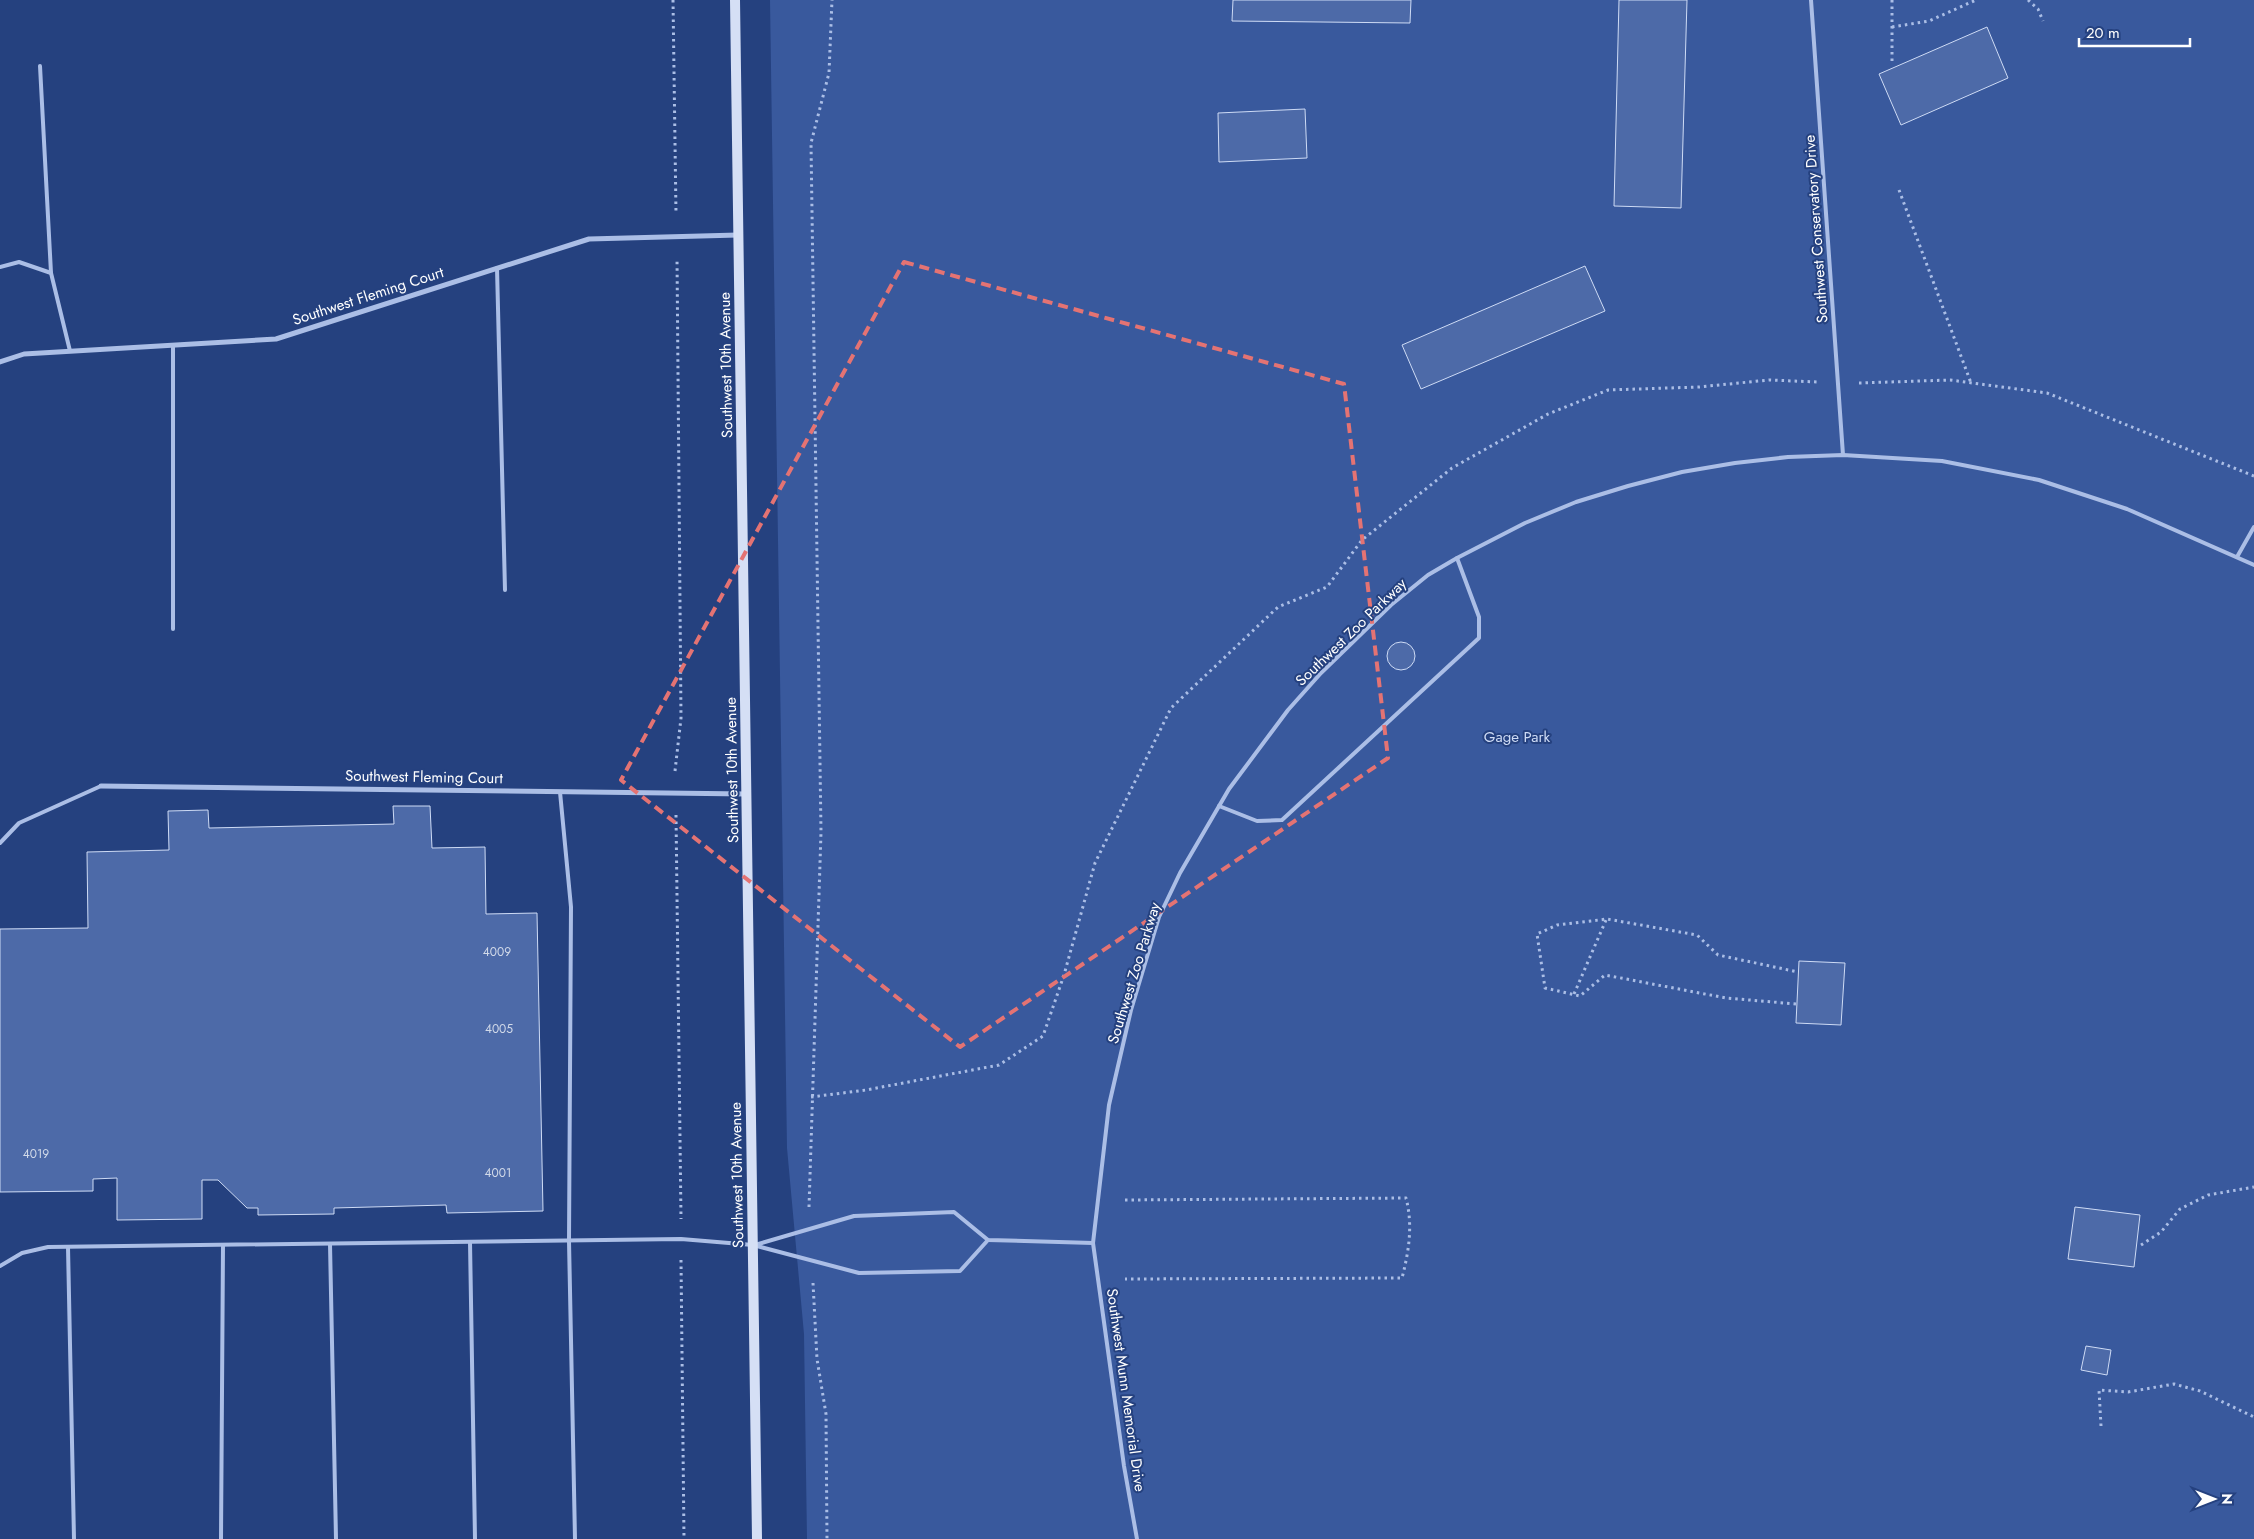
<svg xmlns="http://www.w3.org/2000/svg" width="2254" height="1539" viewBox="0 0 2254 1539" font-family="Jost,sans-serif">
  <rect width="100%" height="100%" fill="#25417f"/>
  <polygon fill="#39599d" points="770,0 2254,0 2254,1539 807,1539 804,1334 787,1148"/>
  <g fill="#4d6aa8" stroke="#cedbf5">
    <polygon points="1233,0 1411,0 1410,23 1232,21"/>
    <polygon points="1619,0 1687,0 1681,208 1614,206"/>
    <polygon points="1987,27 2008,78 1901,125 1879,74"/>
    <polygon points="1305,109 1307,158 1219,162 1218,113"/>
    <polygon points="1585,266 1605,311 1421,389 1402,345"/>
    <circle cx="1401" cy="656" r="14"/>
    <polygon points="393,806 430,806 432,848 485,847 486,914 537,913 543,1211 447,1213 446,1205 334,1208 334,1214 258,1215 258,1208 247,1208 218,1180 202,1180 202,1219 117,1220 117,1178 93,1179 93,1191 0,1192 0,929 88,928 87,852 169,850 168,811 208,810 209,828 394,824"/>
    <polygon points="1799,961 1845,963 1841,1025 1796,1023"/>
    <polygon points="2075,1207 2140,1215 2134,1267 2068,1259"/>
    <polygon points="2086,1346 2111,1350 2107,1375 2081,1370"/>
  </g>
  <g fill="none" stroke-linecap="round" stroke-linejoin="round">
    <g stroke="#abbee6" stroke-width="3" stroke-dasharray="2.5 4" stroke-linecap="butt">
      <polyline points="673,0 676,214"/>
      <polyline points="1892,0 1892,63"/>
      <polyline points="2028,0 2038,9 2043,21"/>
      <polyline points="1892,27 1929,21 1976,0"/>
      <polyline points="1899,190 1971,383"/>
      <polyline points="1859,383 1950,380 2047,393 2254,476"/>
      <polyline points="675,771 681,718 677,258"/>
      <polyline points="676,815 681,1219"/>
      <polyline points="1574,994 1606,920"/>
      <polyline points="1796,1004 1726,998 1605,975 1580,996 1545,988 1537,934 1557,925 1607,919 1697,935 1718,955 1798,972"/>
      <polyline points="811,1097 866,1090 999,1065 1043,1036 1064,975 1095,863 1171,708 1278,607 1327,587 1362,540 1452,468 1548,414 1608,390 1699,387 1769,380 1818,382"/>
      <path d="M1125 1200 1406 1198C1413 1225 1409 1251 1402 1278L1125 1279"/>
      <polyline points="809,1207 821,832 811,143 829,73 832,0"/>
      <polyline points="2141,1245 2161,1232 2180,1209 2208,1195 2254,1187"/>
      <polyline points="681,1260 684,1539"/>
      <polyline points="813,1283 817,1359 826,1414 827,1539"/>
      <polyline points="2101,1426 2099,1390 2128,1392 2174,1384 2200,1391 2254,1417"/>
    </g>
    <g stroke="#abbee6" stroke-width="4">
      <polyline points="1811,0 1843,455"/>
      <polyline points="40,66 51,273"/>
      <polyline points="0,267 19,262 51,273 70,351"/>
      <polyline points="497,268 505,590"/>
      <polyline points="173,345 173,629"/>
      <polyline points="2237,557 2254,527"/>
      <polyline points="560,792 571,907 569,1241 575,1539"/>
      <polyline points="1219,806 1257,821 1282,820 1479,638 1479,617 1457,558"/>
      <polyline points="0,843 19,823 101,786"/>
      <polyline points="470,1242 475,1539"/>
      <polyline points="330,1244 336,1539"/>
      <polyline points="755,1245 854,1216 954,1212 988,1240 1093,1243"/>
      <polyline points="68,1247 74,1539"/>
      <polyline points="0,1266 22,1253 48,1247 681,1239 753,1245 859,1273 960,1271 988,1240"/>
      <polyline points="221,1539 223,1245"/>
      <polyline points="1137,1539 1124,1466 1093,1243 1109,1105 1131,1010 1159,917 1180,873 1229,789 1288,710 1321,673 1391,605 1428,575 1457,558 1525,523 1576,502 1628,486 1682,472 1735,463 1788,457 1843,455 1942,461 2039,480 2127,509 2254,565"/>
    </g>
    <g stroke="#abbee6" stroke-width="5">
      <polyline points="0,362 24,354 276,339 589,239 738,235"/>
      <polyline points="101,786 746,794"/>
    </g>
    <polyline stroke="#d5dff5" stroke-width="10" points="735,0 757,1539"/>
  </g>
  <path fill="none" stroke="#e47373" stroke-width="4" stroke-dasharray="10 6" stroke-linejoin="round" d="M904 262 1344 384 1388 758 960 1047 621 780Z"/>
  <g text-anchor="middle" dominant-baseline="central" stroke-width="4" stroke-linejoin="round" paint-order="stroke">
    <g font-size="12" fill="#d2dae9">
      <text x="497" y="952">4009</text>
      <text x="499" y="1029">4005</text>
      <text x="36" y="1154">4019</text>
      <text x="498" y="1173">4001</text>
    </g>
    <g font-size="15" fill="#fff" stroke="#25417f">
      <text transform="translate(1816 229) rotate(-94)">Southwest Conservatory Drive</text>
      <text transform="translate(368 296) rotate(-18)">Southwest Fleming Court</text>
      <text transform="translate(726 365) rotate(-91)">Southwest 10th Avenue</text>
      <text transform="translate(1351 632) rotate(-44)">Southwest Zoo Parkway</text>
      <text transform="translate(732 770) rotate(-91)">Southwest 10th Avenue</text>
      <text transform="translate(424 777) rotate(1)">Southwest Fleming Court</text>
      <text transform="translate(1134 973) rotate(-73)">Southwest Zoo Parkway</text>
      <text transform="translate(737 1175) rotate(-91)">Southwest 10th Avenue</text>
      <text transform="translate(1126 1390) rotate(82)">Southwest Munn Memorial Drive</text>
    </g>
    <g font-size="15" fill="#cedbf5" stroke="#25417f">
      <text x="1517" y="737">Gage Park</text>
    </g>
  </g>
  <g transform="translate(2214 1499) rotate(90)" stroke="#25417f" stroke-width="4" paint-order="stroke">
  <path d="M0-4L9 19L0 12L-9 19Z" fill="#ffffff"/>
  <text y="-8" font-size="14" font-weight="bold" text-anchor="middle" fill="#ffffff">N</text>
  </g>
  <path d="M2079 38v8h111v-8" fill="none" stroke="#ffffff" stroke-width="2.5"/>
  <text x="2086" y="38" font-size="15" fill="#ffffff" stroke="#25417f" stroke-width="4" paint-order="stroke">20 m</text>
</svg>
